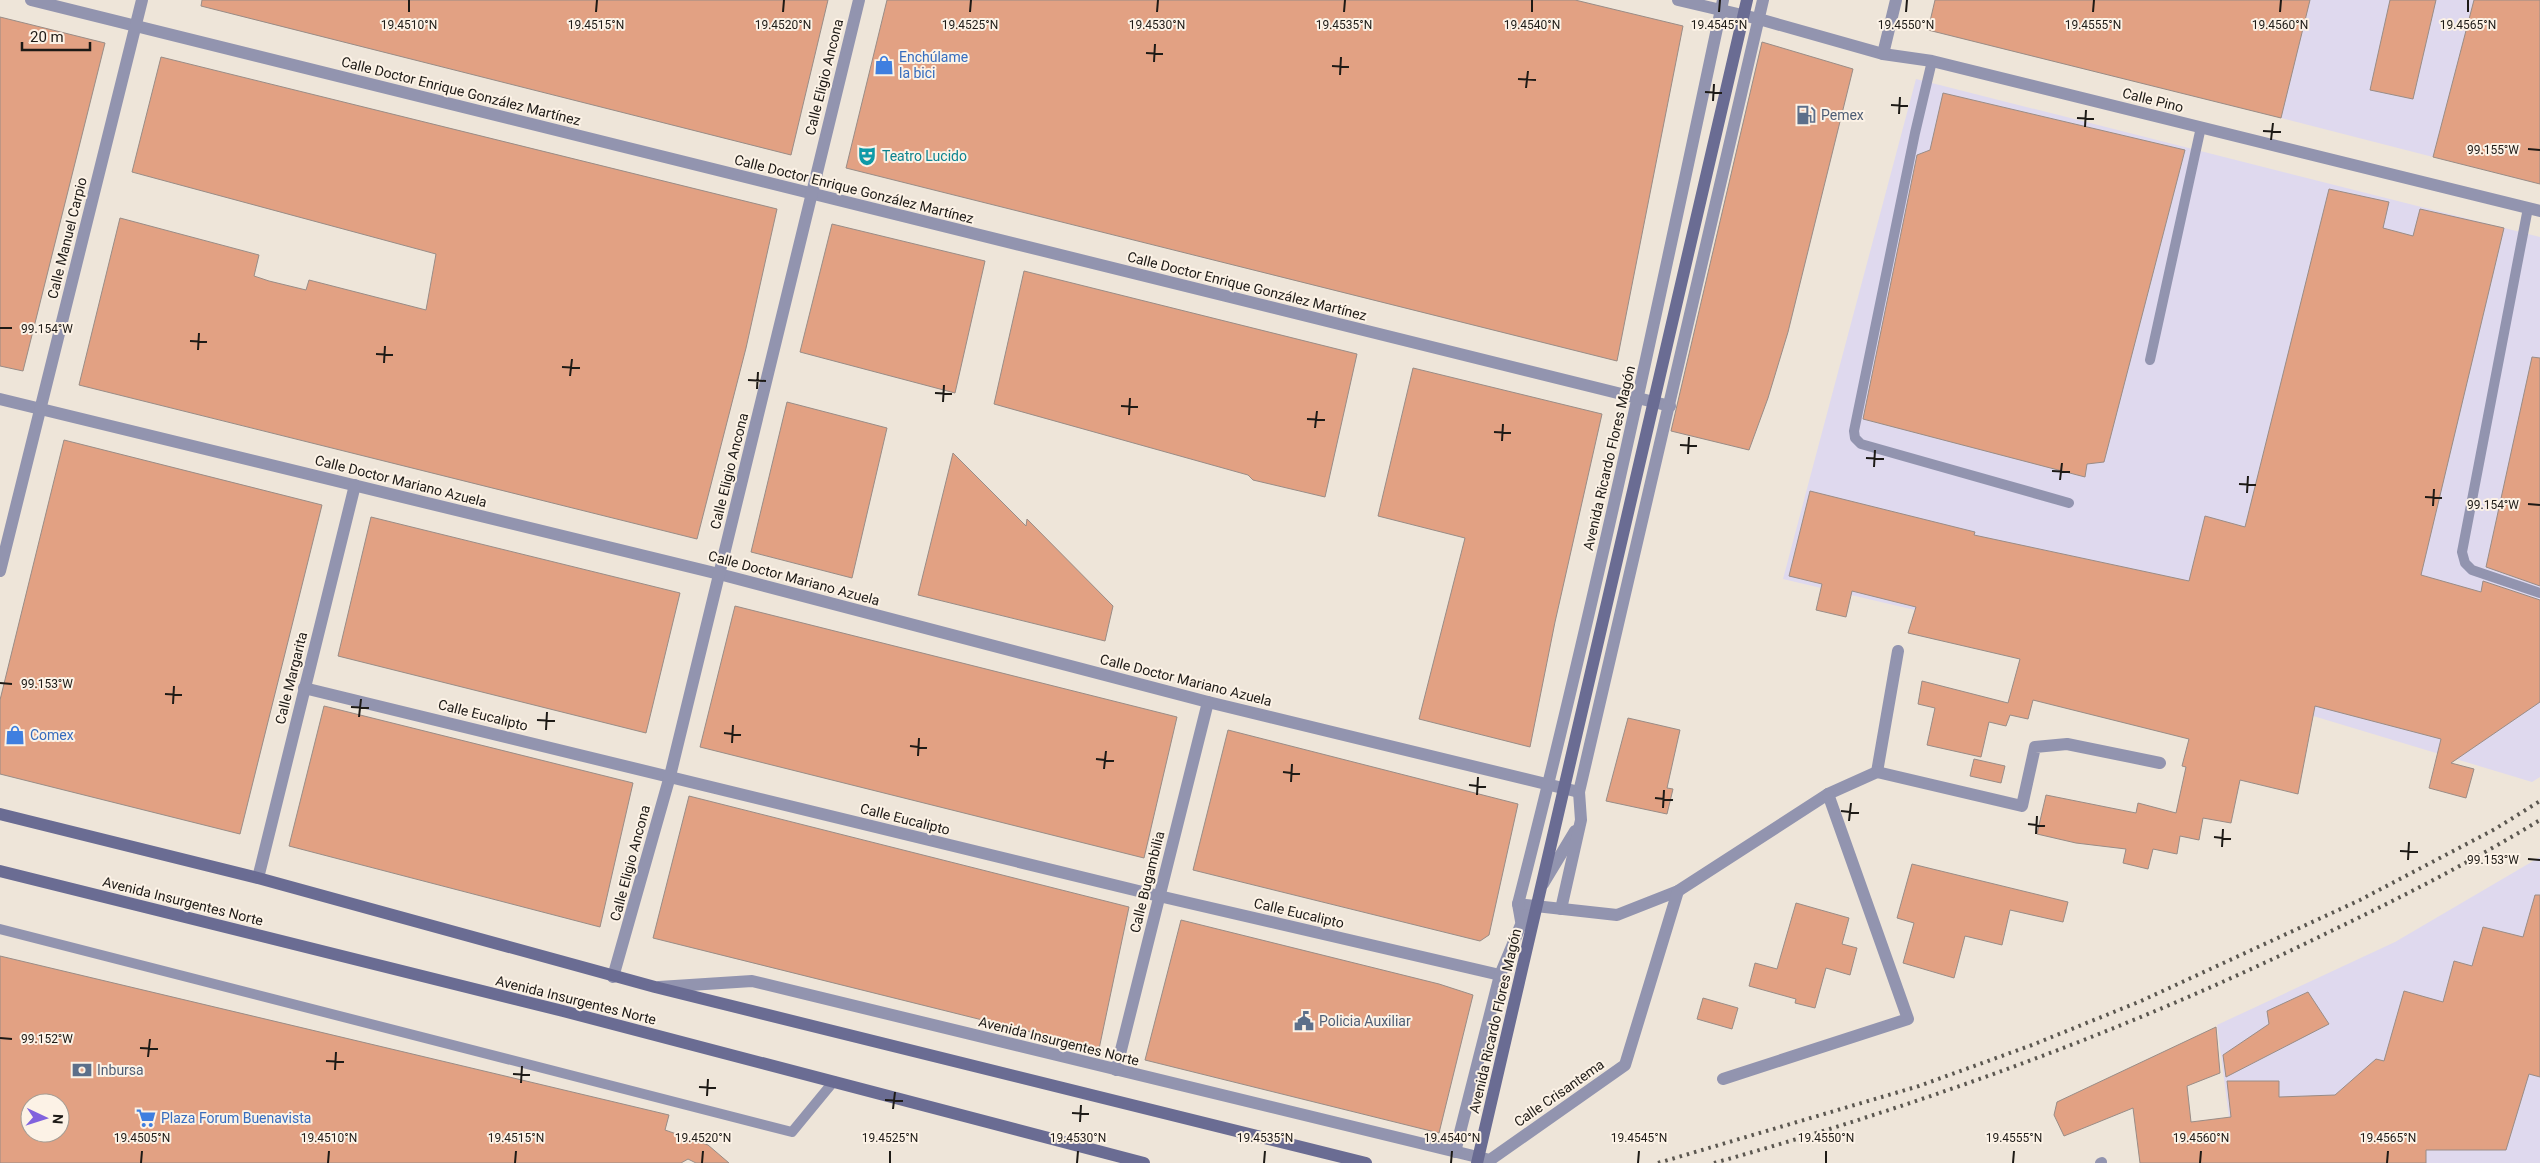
<svg xmlns="http://www.w3.org/2000/svg" width="2540" height="1163" viewBox="0 0 2540 1163" font-family="Roboto,sans-serif">
  <rect width="100%" height="100%" fill="#eee5d9"/>
  <g fill="#dfd9ee">
    <polygon points="2310,0 2474,0 2433,157 2281,118"/>
    <polygon points="1916,79 2540,237 2540,777 2532,782 2221,688 2209,679 1783,579"/>
    <polygon points="2540,857 2540,1163 2235,1163 2217,1025 2395,942"/>
  </g>
  <g fill="#e2a183" stroke="#998c86" fill-rule="evenodd">
    <polygon points="202,0 828,0 791,155 201,6"/>
    <polygon points="887,0 1575,0 1683,26 1617,361 846,168"/>
    <polygon points="1935,0 2310,0 2281,118 1928,30"/>
    <polygon points="2390,0 2436,0 2413,99 2370,90"/>
    <polygon points="2474,0 2540,0 2540,184 2433,157"/>
    <polygon points="0,17 105,43 23,371 0,366"/>
    <polygon points="1762,42 1853,69 1788,332 1768,398 1749,450 1671,431"/>
    <polygon points="161,57 777,209 746,348 697,539 79,385 120,218 259,255 254,276 269,281 306,290 309,280 426,310 436,254 132,172"/>
    <polygon points="1943,93 2185,150 2104,462 2087,464 2085,477 1863,419 1917,155 1930,150"/>
    <polygon points="2329,189 2389,202 2383,228 2413,236 2420,209 2504,228 2421,575 2481,592 2483,581 2540,600 2540,702 2451,763 2474,769 2466,798 2429,788 2441,739 2315,706 2298,794 2240,780 2231,823 2203,818 2199,840 2180,836 2177,854 2153,849 2148,869 2123,863 2126,849 2076,843 2037,834 2046,795 2136,813 2138,803 2176,813 2186,767 2182,766 2189,739 2033,700 2028,719 2010,715 2006,726 1989,722 1981,757 1927,745 1935,708 1918,704 1922,681 2008,703 2020,659 1908,633 1916,607 1852,591 1846,617 1816,610 1822,584 1789,576 1810,491 1975,532 1974,535 2189,581 2205,516 2245,527"/>
    <polygon points="832,224 985,261 955,393 800,352"/>
    <polygon points="1024,271 1357,354 1325,497 1253,480 1248,475 994,404"/>
    <polygon points="2532,357 2540,358 2540,586 2486,567"/>
    <polygon points="1413,368 1602,414 1555,622 1530,747 1419,719 1465,538 1378,516"/>
    <polygon points="787,402 887,428 852,578 751,552"/>
    <polygon points="64,440 322,505 240,834 0,774 0,700"/>
    <polygon points="953,453 1026,526 1027,519 1113,606 1105,641 918,595"/>
    <polygon points="371,517 680,593 646,733 338,656"/>
    <polygon points="735,606 1177,717 1144,858 700,747"/>
    <polygon points="324,706 633,783 600,927 289,846"/>
    <polygon points="1628,718 1680,730 1667,788 1673,789 1667,814 1606,801"/>
    <polygon points="1228,730 1518,804 1489,935 1480,941 1193,870"/>
    <polygon points="1974,759 2005,766 2001,783 1970,776"/>
    <polygon points="689,796 1129,907 1099,1049 653,938"/>
    <polygon points="1912,864 2068,902 2063,922 2010,910 2002,945 1965,936 1954,978 1903,963 1914,923 1897,918"/>
    <polygon points="2535,895 2540,895 2540,1077 2529,1074 2506,1150 2426,1150 2426,1163 2140,1163 2133,1108 2064,1136 2054,1115 2057,1102 2216,1027 2220,1073 2187,1086 2191,1122 2231,1117 2227,1081 2279,1081 2279,1097 2335,1095 2376,1059 2384,1061 2404,991 2443,1002 2454,961 2472,966 2483,927 2523,937"/>
    <polygon points="1796,903 1849,918 1842,944 1857,948 1850,975 1826,968 1815,1008 1795,1003 1796,999 1749,986 1755,963 1777,969"/>
    <polygon points="1181,920 1439,984 1473,995 1439,1133 1145,1060"/>
    <path d="M0 956 669 1115 665 1130 708 1145 729 1163H696L688 1159 681 1163H0ZM30 1103H60V1133H30Z"/>
    <polygon points="2308,992 2329,1024 2226,1077 2223,1055 2269,1024 2267,1011"/>
    <polygon points="1703,998 1738,1008 1732,1029 1697,1019"/>
  </g>
  <g fill="none" stroke-linecap="round" stroke-linejoin="round">
    <g stroke="#9294af" stroke-width="10">
      <polyline points="1932,61 1915,133 1854,431 1855,438 1861,444 2069,503"/>
      <polyline points="2528,208 2462,552 2465,563 2472,570 2540,593"/>
      <polyline points="2150,360 2201,127"/>
      <polyline points="0,929 792,1132 834,1081"/>
      <polyline points="2100,1163 2102,1162"/>
    </g>
    <g stroke="#9294af" stroke-width="12">
      <polyline points="31,0 1670,406"/>
      <polyline points="1678,0 1759,19 1883,54 1932,61 2540,211"/>
      <polyline points="1883,54 1896,0"/>
      <polyline points="0,399 719,574 1208,702 1579,792"/>
      <polyline points="0,571 142,0"/>
      <polyline points="304,688 1159,896 1500,975"/>
      <polyline points="1877,772 1898,651"/>
      <polyline points="258,878 355,485"/>
      <polyline points="1543,884 1575,831"/>
      <polyline points="1518,904 1617,915 1678,891 1828,794 1877,772 2022,806 2035,747 2067,744 2160,763"/>
      <polyline points="1561,909 1581,820 1579,792 1763,0"/>
      <path d="M1521 921 1518 904C1595 604 1659 302 1723 0"/>
      <polyline points="613,977 670,776 859,0"/>
      <polyline points="659,987 752,981 1490,1160 1625,1065 1678,891"/>
      <polyline points="1116,1070 1208,702"/>
      <polyline points="1723,1079 1908,1019 1828,794"/>
      <polyline points="1455,1152 1500,975 1525,915"/>
    </g>
    <g stroke="#6a6c93" stroke-width="12">
      <polyline points="0,814 258,878 655,987 1366,1163"/>
      <polyline points="0,871 563,1011 1144,1163"/>
    </g>
    <g stroke="#5b5750" stroke-width="4" stroke-dasharray="2.5 5" stroke-linecap="butt">
      <polyline points="1658,1163 1919,1086 2032,1045 2141,1001 2360,900 2495,829 2540,801"/>
      <path d="M1714 1163C1925 1104 2129 1030 2325 934 2398 899 2471 862 2540 820"/>
    </g>
    <polyline stroke="#6a6c93" stroke-width="12" points="1477,1163 1747,0"/>
  </g>
  <path fill="none" stroke="#1d1a16" stroke-width="2" d="M409 12V0M596 12 597 0M783 12 784 0M970 12 971 0M1157 12 1158 0M1344 12 1345 0M1532 12V0M1719 12 1720 0M1906 12 1907 0M2093 12 2094 0M2280 12 2281 0M2468 12V0M1146 53 1163 54M1154 62 1155 44M1332 66 1349 67M1340 75 1341 57M1518 79 1536 80M1526 88 1528 71M1705 92 1722 93M1713 101 1714 84M1891 105 1908 106M1899 114 1900 97M2077 118 2094 119M2085 127 2086 110M2263 131 2281 132M2271 140 2273 123M2528 149 2540 150M0 328H12M190 341 207 342M198 350 199 333M376 354 393 355M384 363 385 346M562 367 580 368M570 376 572 359M748 380 766 381M757 389 758 372M935 393 952 394M943 402 944 385M1121 406 1138 407M1129 415 1130 398M1307 419 1325 420M1315 428 1317 411M1494 432 1511 433M1502 441 1503 424M1680 445 1697 446M1688 454 1689 437M1866 458 1884 459M1874 467 1875 450M2052 471 2070 472M2060 480 2062 463M2239 484 2256 485M2247 493 2248 476M2425 497 2442 498M2528 504 2540 505M2433 506 2434 489M0 683 12 684M165 694 182 695M173 704 174 686M351 707 369 708M359 717 361 699M537 720 555 721M546 730 547 712M724 733 741 735M732 743 733 725M910 746 927 748M918 756 919 738M1096 759 1114 761M1104 769 1106 751M1283 772 1300 774M1291 782 1292 764M1469 785 1486 787M1477 795 1478 777M1655 798 1673 800M1663 808 1664 790M1841 811 1859 813M1849 821 1851 803M2028 824 2045 826M2036 834 2037 816M2214 837 2231 839M2222 847 2223 829M2400 851 2418 852M2528 859 2540 860M2408 860 2409 842M0 1038 12 1039M140 1048 158 1049M148 1057 150 1039M326 1061 344 1062M335 1070 336 1052M513 1074 530 1075M521 1083 522 1066M699 1087 716 1088M707 1096 708 1079M885 1100 903 1101M893 1109 895 1092M1072 1113 1089 1114M1080 1122 1081 1105M141 1163 142 1151M328 1163 329 1151M515 1163 516 1151M702 1163 703 1151M890 1163V1151M1077 1163 1078 1151M1264 1163 1265 1151M1451 1163 1452 1151M1638 1163 1639 1151M1826 1163V1151M2013 1163 2014 1151M2200 1163 2201 1151M2387 1163 2388 1151"/>
  <defs>
    <symbol id="shop-bare" viewBox="-9 -9 18 18"><path d="M-5-2.5h2.3a2.7 3.5 0 0 1 5.4 0H5L5.5 6h-11ZM-1.5-2.5h3a1.5 2.3 0 0 0-3 0Z" fill="#3f7fe0" stroke="#fcf2e6" stroke-width="2.5" paint-order="stroke"/></symbol>
    <symbol id="fuel-bare" viewBox="-9 -9 18 18"><path d="M-5.5-6h7V0h2V4h1.3V-2.5L3-4.5l.8-.8L6-3V5H2.5V1h-1V6h-7ZM-4.2-4.7v3.2H.2V-4.7Z" fill="#5c6f8a" stroke="#fcf2e6" stroke-width="2.5" paint-order="stroke"/></symbol>
    <symbol id="theatre-bare" viewBox="-9 -9 18 18"><path d="M-5-5.5Q0-4 5-5.5V0Q5 5 0 6Q-5 5-5 0ZM-3.3-2.5H-1v1.5H-3.3ZM1-2.5H3.3v1.5H1ZM-2.8 1Q0 5.5 2.8 1Z" fill="#0f9aa8" stroke="#fcf2e6" stroke-width="2.5" paint-order="stroke"/></symbol>
    <symbol id="civic-bare" viewBox="-9 -9 18 18"><path d="M-.6-6.5H3V-4.5H.6V-3L4-1V1h2V6H-6V1h2V-1L-.6-3ZM-1.2 2.5V6h2.4V2.5Z" fill="#5c6f8a" stroke="#fcf2e6" stroke-width="2.5" paint-order="stroke"/></symbol>
    <symbol id="bank-bare" viewBox="-9 -9 18 18"><path d="M-6-4H6V4H-6ZM0-2.3a2.3 2.3 0 1 0 0 4.6a2.3 2.3 0 1 0 0-4.6Z" fill="#5c6f8a" stroke="#fcf2e6" stroke-width="2.5" paint-order="stroke"/></symbol>
    <symbol id="supermarket-bare" viewBox="-9 -9 18 18"><path d="M-6-5.5h2.5l.6 2H6L4.5 2H-2.5L-4.4-4H-6ZM-1.5 3.2a1.3 1.3 0 1 0 .1 0ZM3 3.2a1.3 1.3 0 1 0 .1 0Z" fill="#3f7fe0" stroke="#fcf2e6" stroke-width="2.5" paint-order="stroke"/></symbol>
  </defs>
  <g fill-rule="evenodd">
    <use href="#shop-bare" x="870" y="51" width="28" height="28"/>
    <use href="#fuel-bare" x="1792" y="101" width="28" height="28"/>
    <use href="#theatre-bare" x="853" y="142" width="28" height="28"/>
    <use href="#shop-bare" x="1" y="721" width="28" height="28"/>
    <use href="#civic-bare" x="1290" y="1007" width="28" height="28"/>
    <use href="#bank-bare" x="68" y="1056" width="28" height="28"/>
    <use href="#supermarket-bare" x="132" y="1104" width="28" height="28"/>
  </g>
  <g text-anchor="middle" dominant-baseline="central" stroke-width="4" stroke-linejoin="round" paint-order="stroke">
    <g font-size="14" fill="#366cbe" stroke="#fcf2e6" text-anchor="start">
      <text x="899" y="57">Enchúlame<tspan x="899" dy="16">la bici</tspan></text>
      <text x="30" y="735">Comex</text>
      <text x="161" y="1118">Plaza Forum Buenavista</text>
    </g>
    <g font-size="14" fill="#1d1a16" stroke="#fcf2e6">
      <text transform="translate(824 77) rotate(-76)">Calle Eligio Ancona</text>
      <text transform="translate(461 91) rotate(14)">Calle Doctor Enrique González Martínez</text>
      <text transform="translate(2153 100) rotate(14)">Calle Pino</text>
      <text transform="translate(854 189) rotate(14)">Calle Doctor Enrique González Martínez</text>
      <text transform="translate(67 238) rotate(-76)">Calle Manuel Carpio</text>
      <text transform="translate(1247 286) rotate(14)">Calle Doctor Enrique González Martínez</text>
      <text transform="translate(1609 458) rotate(-77)">Avenida Ricardo Flores Magón</text>
      <text transform="translate(729 471) rotate(-76)">Calle Eligio Ancona</text>
      <text transform="translate(401 481) rotate(14)">Calle Doctor Mariano Azuela</text>
      <text transform="translate(794 578) rotate(15)">Calle Doctor Mariano Azuela</text>
      <text transform="translate(291 678) rotate(-76)">Calle Margarita</text>
      <text transform="translate(1186 680) rotate(14)">Calle Doctor Mariano Azuela</text>
      <text transform="translate(483 715) rotate(14)">Calle Eucalipto</text>
      <text transform="translate(905 819) rotate(14)">Calle Eucalipto</text>
      <text transform="translate(630 863) rotate(-75)">Calle Eligio Ancona</text>
      <text transform="translate(1147 882) rotate(-76)">Calle Bugambilia</text>
      <text transform="translate(183 901) rotate(14)">Avenida Insurgentes Norte</text>
      <text transform="translate(1299 913) rotate(13)">Calle Eucalipto</text>
      <text transform="translate(576 1000) rotate(14)">Avenida Insurgentes Norte</text>
      <text transform="translate(1495 1021) rotate(-77)">Avenida Ricardo Flores Magón</text>
      <text transform="translate(1059 1041) rotate(14)">Avenida Insurgentes Norte</text>
      <text transform="translate(1559 1093) rotate(-35)">Calle Crisantema</text>
    </g>
    <g font-size="14" fill="#4e5e75" stroke="#fcf2e6" text-anchor="start">
      <text x="1821" y="115">Pemex</text>
      <text x="1319" y="1021">Policia Auxiliar</text>
      <text x="97" y="1070">Inbursa</text>
    </g>
    <g font-size="14" fill="#0d838f" stroke="#fcf2e6" text-anchor="start">
      <text x="882" y="156">Teatro Lucido</text>
    </g>
  </g>
  <g font-size="12" text-anchor="middle" fill="#1d1a16" stroke="#fcf2e6" stroke-width="4" stroke-linejoin="round" paint-order="stroke">
    <text x="409" y="29">19.4510°N</text>
    <text x="596" y="29">19.4515°N</text>
    <text x="783" y="29">19.4520°N</text>
    <text x="970" y="29">19.4525°N</text>
    <text x="1157" y="29">19.4530°N</text>
    <text x="1344" y="29">19.4535°N</text>
    <text x="1532" y="29">19.4540°N</text>
    <text x="1719" y="29">19.4545°N</text>
    <text x="1906" y="29">19.4550°N</text>
    <text x="2093" y="29">19.4555°N</text>
    <text x="2280" y="29">19.4560°N</text>
    <text x="2468" y="29">19.4565°N</text>
    <text x="2493" y="154">99.155°W</text>
    <text x="47" y="333">99.154°W</text>
    <text x="2493" y="509">99.154°W</text>
    <text x="47" y="688">99.153°W</text>
    <text x="2493" y="864">99.153°W</text>
    <text x="47" y="1043">99.152°W</text>
    <text x="142" y="1142">19.4505°N</text>
    <text x="329" y="1142">19.4510°N</text>
    <text x="516" y="1142">19.4515°N</text>
    <text x="703" y="1142">19.4520°N</text>
    <text x="890" y="1142">19.4525°N</text>
    <text x="1078" y="1142">19.4530°N</text>
    <text x="1265" y="1142">19.4535°N</text>
    <text x="1452" y="1142">19.4540°N</text>
    <text x="1639" y="1142">19.4545°N</text>
    <text x="1826" y="1142">19.4550°N</text>
    <text x="2014" y="1142">19.4555°N</text>
    <text x="2201" y="1142">19.4560°N</text>
    <text x="2388" y="1142">19.4565°N</text>
  </g>
  <g transform="translate(45 1118) rotate(94)"><circle r="24" fill="#fcf2e6" stroke="#a39c93"/>
  <path d="M0-4L9 19L0 12L-9 19Z" fill="#8162dd"/>
  <text y="-8" font-size="14" font-weight="bold" text-anchor="middle" fill="#1d1a16">N</text>
  </g>
  <path d="M22 42v8h68v-8" fill="none" stroke="#1d1a16" stroke-width="2.5"/>
  <text x="30" y="42" font-size="15" fill="#1d1a16" stroke="#fcf2e6" stroke-width="4" paint-order="stroke">20 m</text>
</svg>
